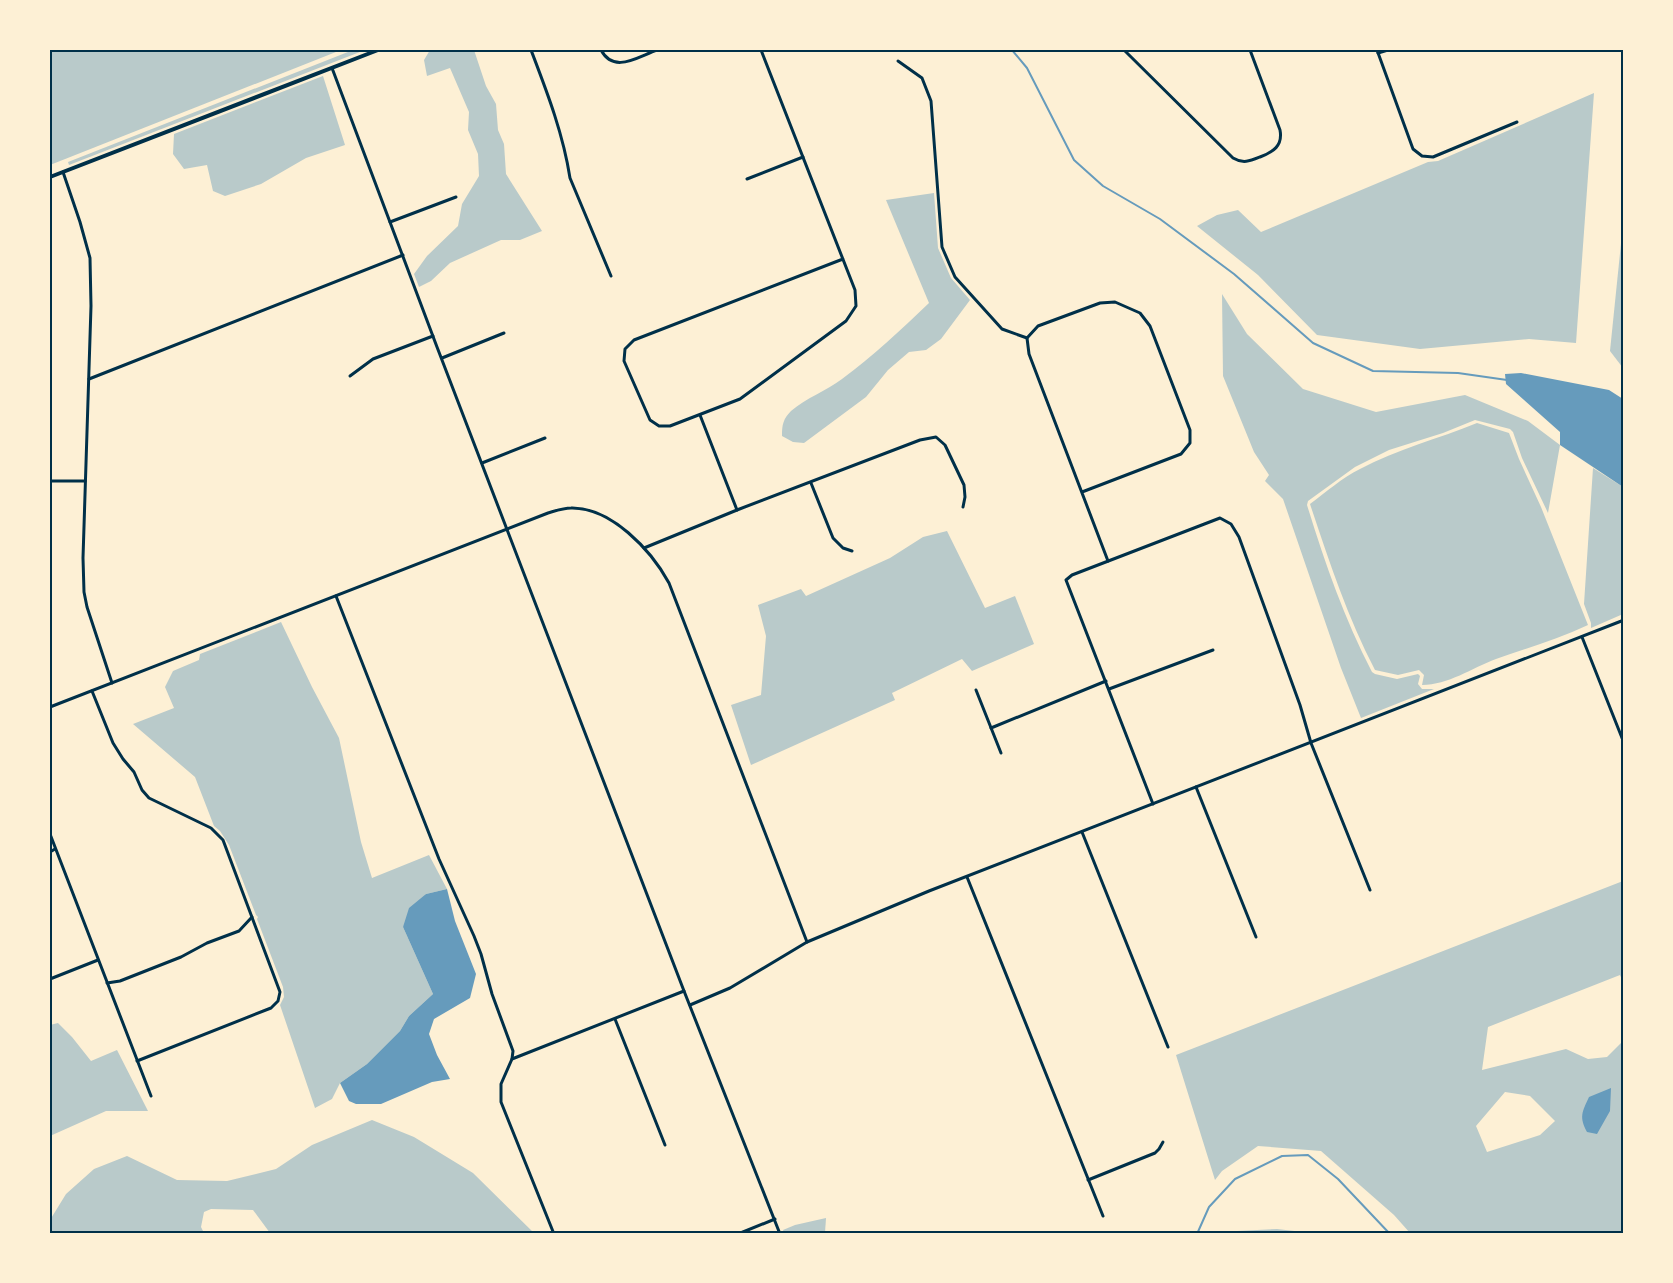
<svg xmlns="http://www.w3.org/2000/svg" width="1673" height="1283" viewBox="0 0 1673 1283" font-family="Figtree,sans-serif">
  <rect width="100%" height="100%" fill="#fdf0d5"/>
  <g fill="#b9caca" fill-rule="evenodd">
    <polygon points="50,50 341,50 50,165"/>
    <polygon points="353,50 365,50 69,165 68,162"/>
    <polygon points="430,50 474,50 486,86 496,104 498,130 504,144 506,174 542,231 520,240 501,240 450,263 431,281 419,287 414,274 427,256 458,226 462,204 479,176 478,154 468,130 469,112 450,68 427,76 424,60"/>
    <polygon points="323,76 345,145 306,158 261,184 225,196 213,191 207,165 184,169 173,154 174,134"/>
    <polygon points="1594,93 1576,343 1529,339 1420,349 1317,335 1258,275 1197,226 1217,215 1238,210 1261,232 1428,162 1438,161"/>
    <path d="M934 193 938 248 951 278 970 300 941 339 926 350 909 352 888 370 866 397 804 443 793 442 782 436C782 425 783 419 791 411 806 398 826 391 842 379 873 356 901 330 929 303L886 200Z"/>
    <polygon points="1623,224 1624,368 1623,368 1610,351"/>
    <path d="M1222 294 1247 334 1303 389 1376 412 1465 395 1528 421 1560 445 1548 513 1522 458 1513 432 1510 429 1475 420 1443 433 1389 450 1355 467 1308 501 1307 505C1325 563 1344 618 1372 672L1375 674 1397 679 1418 674 1420 676 1418 684 1422 689H1434L1361 718 1341 668 1283 499 1265 481 1269 475 1254 452 1223 376Z"/>
    <path d="M1477 423 1509 433 1519 459 1541 507 1588 625C1558 639 1527 648 1496 659 1472 668 1448 685 1422 685L1424 675 1419 670 1398 675 1375 670C1347 616 1329 561 1310 504 1326 492 1342 478 1360 469 1397 449 1438 439 1477 423Z"/>
    <polygon points="1593,468 1623,487 1623,614 1591,628 1591,623 1584,604"/>
    <polygon points="947,531 985,608 1015,596 1034,644 972,671 962,659 892,693 895,700 751,765 731,705 761,695 766,636 758,605 801,589 806,596 890,558 923,537"/>
    <polygon points="281,622 312,687 339,738 361,842 372,878 429,855 447,889 426,894 403,927 433,994 409,1016 400,1031 367,1064 340,1083 332,1099 315,1108 280,1005 284,997 283,987 257,919 258,917 256,915 229,845 220,831 214,826 195,777 133,724 174,708 165,687 173,671 199,660 200,654"/>
    <path d="M1623 881V982L1620 975 1488 1027 1482 1070 1566 1049 1588 1059 1607 1057 1623 1041V1233H1410L1394 1215 1321 1151 1258 1146 1222 1171 1215 1180 1176 1055ZM1505 1092 1530 1096 1555 1121 1540 1135 1487 1152 1476 1126Z"/>
    <polygon points="58,1023 72,1037 91,1061 117,1050 148,1111 106,1111 50,1136 50,1025"/>
    <polygon points="372,1120 414,1137 473,1173 534,1233 270,1233 253,1210 211,1209 204,1212 201,1227 204,1233 50,1233 50,1220 66,1194 94,1169 127,1156 177,1180 227,1181 276,1169 312,1145"/>
    <polygon points="826,1218 825,1233 784,1233 783,1230 795,1225"/>
    <polygon points="1277,1229 1312,1233 1234,1233 1237,1231"/>
  </g>
  <g fill="#669bbc">
    <polygon points="1521,373 1609,390 1623,399 1623,487 1560,445 1560,432 1506,384 1505,374"/>
    <polygon points="447,889 455,921 476,974 470,998 434,1019 429,1034 437,1055 450,1079 432,1082 381,1104 356,1104 349,1101 340,1083 367,1064 400,1031 409,1016 433,994 403,927 409,908 426,894"/>
    <path d="M1611 1088 1610 1111 1597 1134 1587 1132C1579 1117 1582 1112 1589 1097Z"/>
  </g>
  <g fill="none" stroke-linecap="round" stroke-linejoin="round">
    <g stroke="#669bbc" stroke-width="2">
      <polyline points="1012,50 1027,68 1074,160 1103,186 1160,219 1234,274 1313,343 1373,371 1458,373 1507,380"/>
      <polyline points="1197,1234 1209,1207 1235,1179 1282,1156 1308,1155 1338,1179 1390,1234"/>
    </g>
    <g stroke="#003049" stroke-width="3">
      <path d="M531 50C547 92 563 133 570 178L611 276"/>
      <path d="M601 50C614 74 637 57 657 50"/>
      <polyline points="761,50 855,290 856,306 846,321 740,399 670,426 659,426 650,420 624,361 625,349 634,340 843,259"/>
      <path d="M1124 50 1233 158C1243 164 1250 161 1260 157 1273 152 1283 146 1280 130L1250 50"/>
      <polyline points="1377,50 1413,149 1422,156 1433,157 1517,122"/>
      <polyline points="1378,53 1388,50"/>
      <polyline points="898,61 922,78 931,101 942,247 955,277 1002,329 1027,338"/>
      <polyline points="332,68 437,347 684,991 780,1234"/>
      <polyline points="63,172 80,222 90,258 91,306 83,558 84,592 87,607 112,683"/>
      <polyline points="747,179 803,157"/>
      <polyline points="390,222 456,197"/>
      <polyline points="442,358 504,333"/>
      <polyline points="350,376 373,359 433,336"/>
      <polyline points="89,379 403,255"/>
      <polyline points="700,415 737,510"/>
      <polyline points="482,463 545,438"/>
      <polyline points="50,481 85,481"/>
      <polyline points="811,483 833,538 843,548 852,551"/>
      <polyline points="1082,492 1181,454 1190,443 1190,430 1150,326 1140,313 1115,302 1100,303 1038,326 1027,338 1029,354 1108,561"/>
      <polyline points="644,548 737,510 920,440 936,437 945,445 964,485 965,497 963,507"/>
      <polyline points="336,596 439,859 474,936 481,954 492,994 513,1051 512,1059"/>
      <polyline points="1582,637 1624,743"/>
      <polyline points="1109,689 1213,650"/>
      <polyline points="976,690 1001,753"/>
      <polyline points="92,691 113,743 123,759 134,772 142,790 149,798 211,828 223,840 280,992 278,1001 271,1008 137,1061"/>
      <path d="M50 707 548 513C555 511 563 508 571 508 611 507 651 550 669 583L807 942"/>
      <polyline points="991,728 1106,681"/>
      <polyline points="1196,787 1256,937"/>
      <polyline points="1153,804 1066,580 1072,575 1220,518 1231,524 1239,537 1300,705 1311,743 1370,890"/>
      <polyline points="1082,832 1168,1047"/>
      <polyline points="50,834 151,1096"/>
      <polyline points="50,852 55,849"/>
      <polyline points="967,877 1103,1216"/>
      <polyline points="50,979 98,960"/>
      <polyline points="107,983 120,981 181,957 207,943 239,931 252,917"/>
      <polyline points="690,1005 730,988 807,942 929,891 1624,620"/>
      <polyline points="615,1019 665,1145"/>
      <polyline points="1088,1180 1155,1153 1159,1149 1163,1142"/>
      <polyline points="554,1234 501,1102 501,1084 512,1059 684,991"/>
      <polyline points="738,1234 775,1219"/>
    </g>
    <polyline stroke="#003049" stroke-width="4" points="50,177 378,50"/>
  </g>
  <rect width="1673" height="1283" fill="none" stroke="#fdf0d5" stroke-width="102"/>
  <rect x="51" y="51" width="1571" height="1181" fill="none" stroke="#003049" stroke-width="2"/>
</svg>
